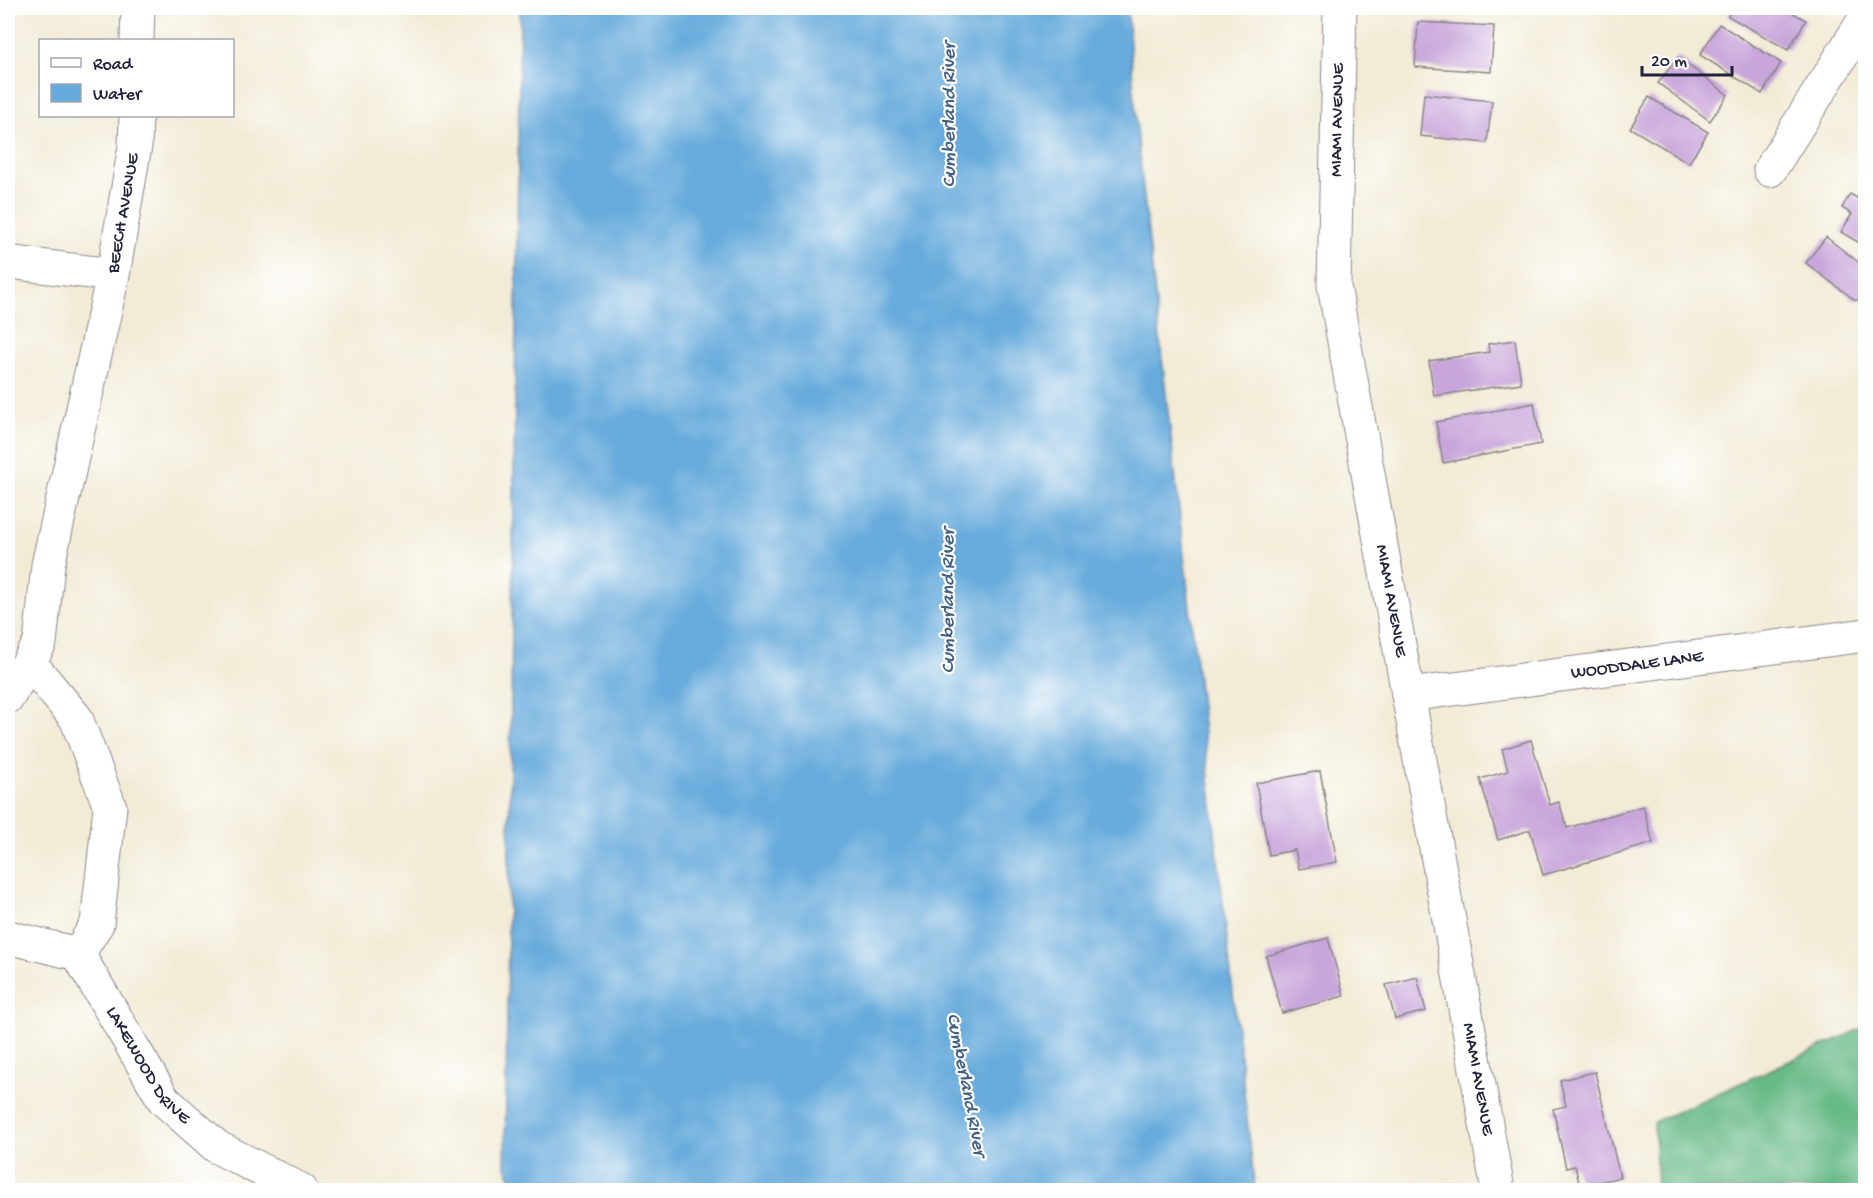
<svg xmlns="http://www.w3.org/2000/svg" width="1873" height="1198" viewBox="0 0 1873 1198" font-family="'Gochi Hand',sans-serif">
  <rect width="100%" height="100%" fill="#fff"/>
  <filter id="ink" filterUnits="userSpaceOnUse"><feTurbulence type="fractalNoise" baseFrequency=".0167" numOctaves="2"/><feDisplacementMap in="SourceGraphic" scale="12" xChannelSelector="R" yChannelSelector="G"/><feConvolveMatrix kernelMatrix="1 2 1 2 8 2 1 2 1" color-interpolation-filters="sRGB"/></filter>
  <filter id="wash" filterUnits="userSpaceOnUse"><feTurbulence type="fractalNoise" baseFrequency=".008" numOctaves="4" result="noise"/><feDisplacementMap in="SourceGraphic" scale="24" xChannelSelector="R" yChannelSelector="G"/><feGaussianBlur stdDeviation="1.35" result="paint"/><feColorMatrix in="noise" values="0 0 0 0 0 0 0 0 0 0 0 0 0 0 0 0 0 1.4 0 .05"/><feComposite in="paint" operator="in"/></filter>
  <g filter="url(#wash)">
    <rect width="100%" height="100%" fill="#f2ebd5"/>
    <polygon fill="#68ba86" stroke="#456e60" stroke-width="1.5" points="1865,1027 1865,1190 1657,1190 1654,1122"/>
    <polygon fill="#67abdc" stroke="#44668c" stroke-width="1.5" points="520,8 1127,8 1139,152 1255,1190 517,1190 505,1164"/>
    <g id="blocks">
      <g fill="#c8a5da">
        <polygon points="1732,8 1784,8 1806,20 1788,50 1728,16"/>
        <polygon points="1418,22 1494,26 1491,72 1415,67"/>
        <polygon points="1719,24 1781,63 1762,94 1700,55"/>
        <polygon points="1678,57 1728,95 1710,121 1658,83"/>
        <polygon points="1424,94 1492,101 1487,143 1420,136"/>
        <polygon points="1649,97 1708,132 1689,163 1630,128"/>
        <polygon points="1850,194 1866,203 1866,247 1841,232 1852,214 1842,208"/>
        <polygon points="1826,237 1866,268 1866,289 1856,301 1806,263"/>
        <polygon points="1515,340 1521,383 1434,396 1429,361 1489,352 1488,344"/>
        <polygon points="1534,403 1541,444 1443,463 1436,422"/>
        <polygon points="1531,740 1550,805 1559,802 1567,828 1643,806 1653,843 1543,875 1530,830 1498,840 1480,779 1508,771 1502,749"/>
        <polygon points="1320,771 1337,862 1299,869 1295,850 1269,855 1256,783"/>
        <polygon points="1328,938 1344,996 1282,1013 1266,956"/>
        <polygon points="1417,977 1426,1011 1395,1019 1386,985"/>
        <polygon points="1595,1072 1620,1177 1580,1187 1575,1166 1566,1168 1553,1109 1566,1106 1560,1080"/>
      </g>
    </g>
  </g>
  <g filter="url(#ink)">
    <use href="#blocks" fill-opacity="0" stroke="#8a8688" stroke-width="1.5"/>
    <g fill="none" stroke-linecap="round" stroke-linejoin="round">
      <defs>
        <g id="minor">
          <path id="s1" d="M1340 8 1334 286 1498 1190"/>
          <polyline points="137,40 138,8"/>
          <polyline points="1770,170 1866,17"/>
          <polyline points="8,262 113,275"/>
          <polyline points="29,662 76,718 110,807 97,924 78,954"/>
          <path id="s2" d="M1408 695 1866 635"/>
          <path id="s3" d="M8 697 40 643 48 565 113 275 135 146 136 116"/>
          <path id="s4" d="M8 937 78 954 164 1100 217 1147 301 1190"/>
        </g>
      </defs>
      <use href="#minor" stroke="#8a8688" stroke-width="35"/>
      <use href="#minor" stroke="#fff" stroke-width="33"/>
    </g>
  </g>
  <g text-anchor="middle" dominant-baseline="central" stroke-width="4.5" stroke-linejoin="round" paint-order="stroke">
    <g font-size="18" fill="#22223b" stroke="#fff">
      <text transform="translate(1338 120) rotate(-89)">MIAMI AVENUE</text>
      <text stroke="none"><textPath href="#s3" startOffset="501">BEECH AVENUE</textPath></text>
      <text stroke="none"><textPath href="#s1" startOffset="598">MIAMI AVENUE</textPath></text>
      <text stroke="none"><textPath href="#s2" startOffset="231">WOODDALE LANE</textPath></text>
      <text stroke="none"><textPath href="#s4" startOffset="204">LAKEWOOD DRIVE</textPath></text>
      <text stroke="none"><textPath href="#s1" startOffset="1084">MIAMI AVENUE</textPath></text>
    </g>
    <g font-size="20" font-style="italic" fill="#416083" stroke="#fff">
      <text transform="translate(950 115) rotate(-90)">Cumberland River</text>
      <text transform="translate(949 601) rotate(-90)">Cumberland River</text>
      <text transform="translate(965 1085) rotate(79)">Cumberland River</text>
    </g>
  </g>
  <rect width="1873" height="1198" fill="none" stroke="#fff" stroke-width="30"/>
  <rect x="39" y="39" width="195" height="78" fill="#ffffff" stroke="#a7a7b1" stroke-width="1.5"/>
  <rect x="51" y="58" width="30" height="9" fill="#ffffff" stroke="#a7a7b1" stroke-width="1.5"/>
  <text x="93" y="69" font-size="18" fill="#22223b">Road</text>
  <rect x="51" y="84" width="30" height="18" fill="#67abdc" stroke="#a7a7b1" stroke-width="1.5"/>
  <text x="93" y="99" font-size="18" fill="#22223b">Water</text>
  <path d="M1642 66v9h90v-9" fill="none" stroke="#22223b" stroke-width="3"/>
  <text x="1651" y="66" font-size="18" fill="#22223b" stroke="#ffffff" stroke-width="4.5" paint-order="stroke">20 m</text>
</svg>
